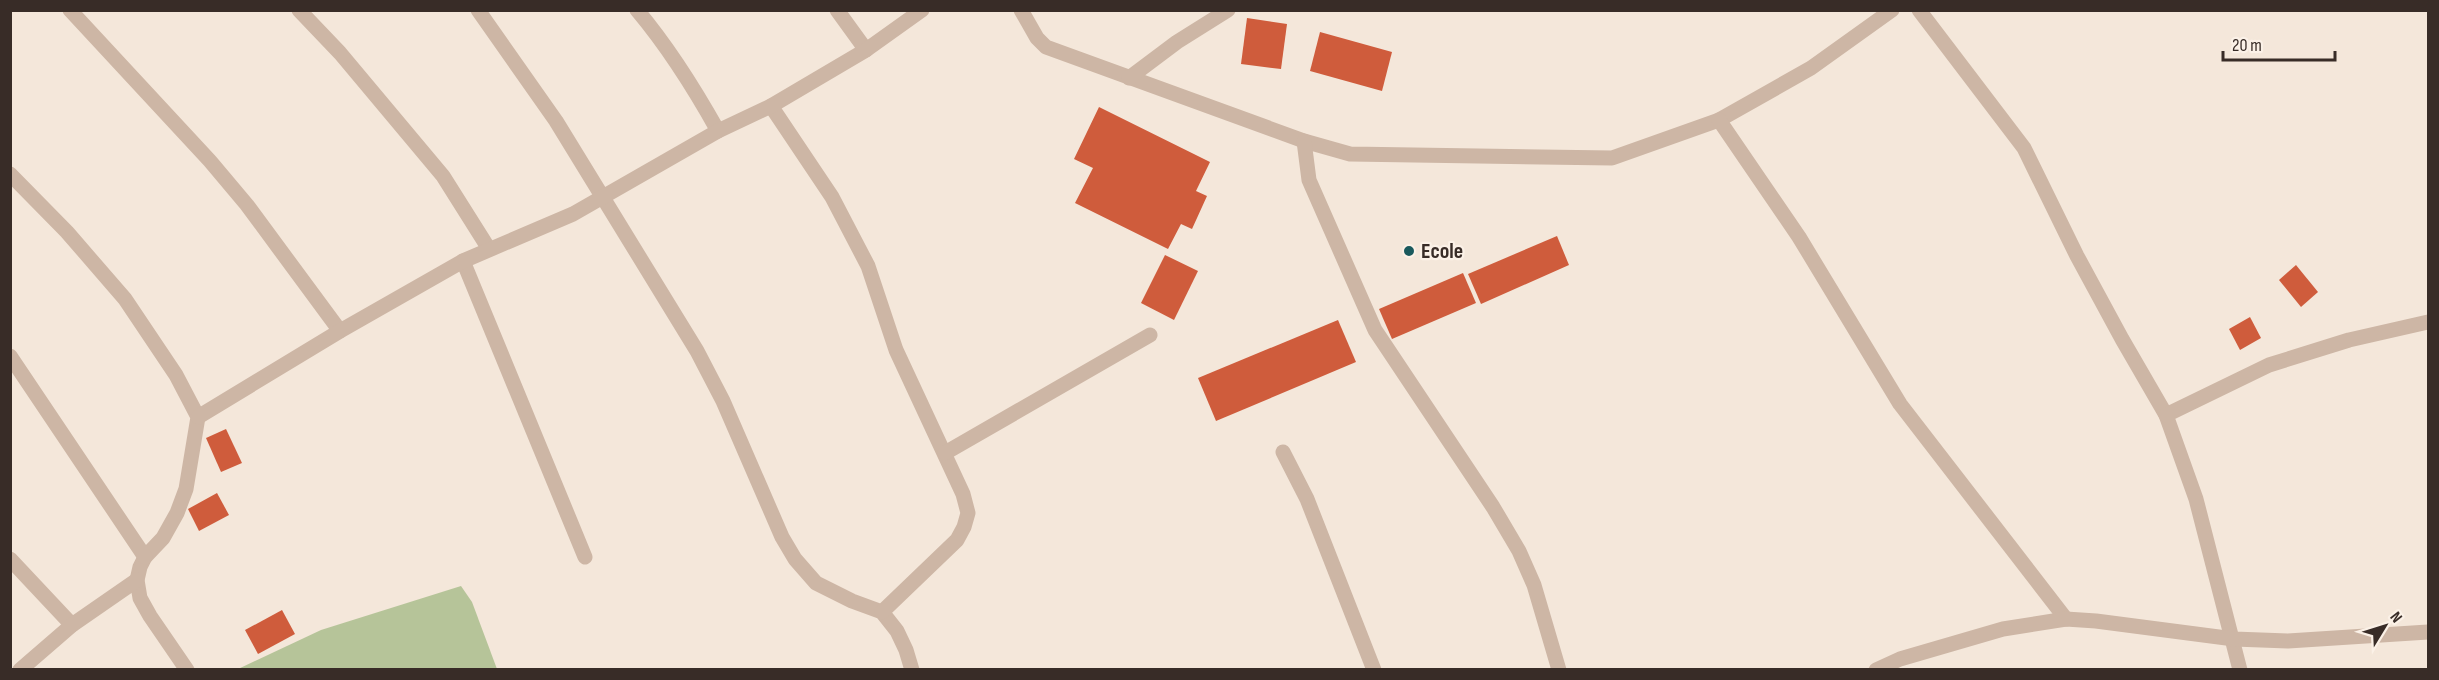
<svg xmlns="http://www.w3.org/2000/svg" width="2439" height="680" viewBox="0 0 2439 680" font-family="'Sofia Sans Condensed',sans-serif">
  <rect width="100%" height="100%" fill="#f4e7da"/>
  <polygon fill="#b6c499" points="461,586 472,602 497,669 238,669 321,630"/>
  <g fill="#cf5c3c">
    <polygon points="1247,18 1287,24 1281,69 1241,64"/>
    <polygon points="1320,32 1392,52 1382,91 1310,71"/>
    <polygon points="1099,107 1210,162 1196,191 1207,196 1192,229 1181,224 1168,249 1075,203 1093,168 1074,159"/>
    <polygon points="1557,236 1569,265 1481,304 1468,274"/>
    <polygon points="1165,255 1198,271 1174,320 1141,303"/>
    <polygon points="2296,265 2318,292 2301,307 2279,280"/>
    <polygon points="1463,273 1476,303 1392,339 1379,309"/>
    <polygon points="2250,317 2261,338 2240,350 2229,329"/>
    <polygon points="1338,320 1356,362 1216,421 1198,378"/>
    <polygon points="226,429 242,463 221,472 206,438"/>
    <polygon points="217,493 229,515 199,531 188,509"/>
    <polygon points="282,610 295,634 258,654 245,630"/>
  </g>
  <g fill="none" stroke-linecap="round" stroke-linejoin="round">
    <g stroke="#cdb6a5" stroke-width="15">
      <polyline points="70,10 210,161 247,205 340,331"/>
      <polyline points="299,10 340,53 443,176 489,249"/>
      <polyline points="478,10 556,121 697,351 723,401 782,537 795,559 816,583 852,601 882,612 897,631 906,650 912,670"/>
      <path d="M637 10C669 48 694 88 718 131"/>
      <polyline points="837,10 866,50"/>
      <polyline points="1021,10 1037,38 1046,47 1304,141 1350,154 1612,158 1719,120 1811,68 1892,10"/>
      <polyline points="1919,10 2024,148 2077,256 2122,339 2166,415 2196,499 2240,670"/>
      <polyline points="1129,78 1177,42 1228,10"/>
      <polyline points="771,106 832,197 868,266 896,350 963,494 968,513 964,527 957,540 882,612"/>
      <polyline points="1719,120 1799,237 1900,404 2066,619"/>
      <polyline points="1304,141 1309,180 1375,330 1493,507 1519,551 1534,585 1559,670"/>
      <polyline points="10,174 67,232 125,299 176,375 198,417 186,489 177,513 163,538 145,557 140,567 137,580 140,598 150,616 187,670"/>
      <polyline points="463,261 585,557"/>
      <polyline points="10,356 145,557"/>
      <polyline points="2166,415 2269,365 2349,340 2428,322"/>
      <polyline points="198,417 340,331 463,261 573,214 718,131 771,106 866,50 922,10"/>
      <polyline points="1283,452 1307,499 1374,670"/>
      <polyline points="945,453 1150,335"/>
      <polyline points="10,559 72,625"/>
      <polyline points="20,670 72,625 137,580"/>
      <polyline points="1876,670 1900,659 2003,629 2066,619 2096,621 2234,639 2288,641 2428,632"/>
    </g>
  </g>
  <circle fill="#19595c" stroke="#fbf1e7" stroke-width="2" cx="1409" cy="251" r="6"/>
  <g text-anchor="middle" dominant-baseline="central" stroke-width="4.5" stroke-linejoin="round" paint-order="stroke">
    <g font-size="22" font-weight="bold" fill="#382c27" stroke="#fbf1e7" text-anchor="start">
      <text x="1421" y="251">Ecole</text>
    </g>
  </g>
  <rect width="2439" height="680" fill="none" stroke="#382c27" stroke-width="24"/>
  <g transform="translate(2385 626) rotate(52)" stroke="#fbf1e7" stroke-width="4.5" paint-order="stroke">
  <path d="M0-4.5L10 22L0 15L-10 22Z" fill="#382c27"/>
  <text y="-9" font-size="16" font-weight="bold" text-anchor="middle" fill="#382c27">N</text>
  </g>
  <path d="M2223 51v9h112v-9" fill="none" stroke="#382c27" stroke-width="3"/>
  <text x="2232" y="51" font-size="18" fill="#382c27" stroke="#fbf1e7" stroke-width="4.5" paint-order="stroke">20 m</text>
</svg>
